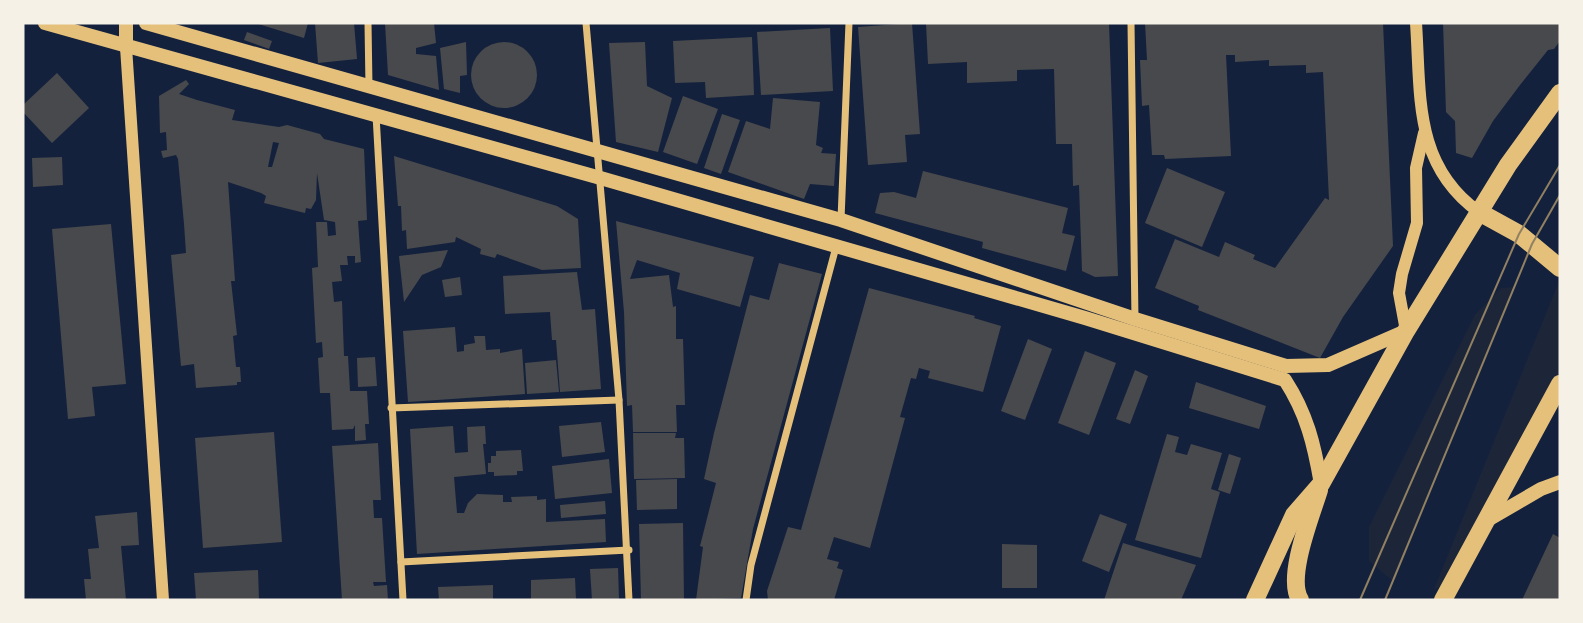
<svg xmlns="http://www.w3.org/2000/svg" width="1583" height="623" viewBox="0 0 1583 623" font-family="Commissioner,sans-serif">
  <rect width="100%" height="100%" fill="#14213d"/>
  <g fill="#1d2539">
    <polygon points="1560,279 1560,382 1455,582 1434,589"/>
    <polygon points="1514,287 1393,581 1369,561 1369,527 1475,315 1501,288"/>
  </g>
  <g fill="#48494c" fill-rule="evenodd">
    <polygon points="255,23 308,23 304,38"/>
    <polygon points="315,23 354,23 357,59 318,63"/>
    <polygon points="385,23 434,23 436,43 416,48 416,54 436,56 439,90 388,75"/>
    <polygon points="912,23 920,134 905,135 907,162 868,165 858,27"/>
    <polygon points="926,23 1109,23 1118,276 1095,277 1082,271 1079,185 1073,186 1072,144 1056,144 1054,69 1017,70 1017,81 967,83 967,62 928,64"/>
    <polygon points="1145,23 1383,23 1393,246 1343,317 1320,358 1198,310 1199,306 1155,288 1175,239 1219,257 1225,242 1255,255 1253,259 1275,268 1325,198 1329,200 1323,72 1306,73 1306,65 1269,66 1269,60 1235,62 1235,55 1226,55 1231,156 1165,159 1164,155 1152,155 1149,105 1142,106 1140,60 1147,60"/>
    <polygon points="1443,23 1560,23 1560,41 1554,49 1548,50 1520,85 1493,121 1472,158 1456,153 1455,121 1446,112"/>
    <polygon points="830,28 833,91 761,95 757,32"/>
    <polygon points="247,32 272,41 269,49 244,40"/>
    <polygon points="752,37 754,95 706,98 705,82 675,83 673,41"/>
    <polygon points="466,42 467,75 460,76 460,93 444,89 440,48"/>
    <polygon points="645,42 647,86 672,98 658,152 616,142 609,43"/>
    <circle cx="504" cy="75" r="33"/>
    <polygon points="57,73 89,108 52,143 23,112 23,105"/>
    <path d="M186 80 189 84 179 94 197 100 191 119 197 100 235 110 232 120 279 127 287 125 320 134 324 139 364 149 367 220 358 221 361 262 355 263V256H347L348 265H340L342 281 332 282 334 302 342 301 344 356H348L350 391H367L369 424H365L366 440 355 441V425L353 429 332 430 330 393H320L318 358 323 357 322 342 316 343 312 268 318 267 316 222H327L328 236 336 235 335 222 324 220 317 173 316 200 311 209 306 208 305 213 264 203 266 196 261 193 228 182 235 281H231L237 335 233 336 236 367H240L241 382H237V385L196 388 194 364 181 366 171 255 186 253 184 224 178 159 176 155 163 158 161 151 167 150 166 132 160 133 159 96ZM273 142 279 143 272 167H268Z"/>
    <polygon points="683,96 718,109 697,164 663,152"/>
    <polygon points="773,98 820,102 816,145 823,148 821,153 836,154 834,186 810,184 804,199 728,172 746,121 770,129"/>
    <polygon points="722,114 740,120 721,174 704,168"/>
    <polygon points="394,156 557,206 578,219 581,268 542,270 497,254 495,258 480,254 481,249 456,237 455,242 407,249 406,230 402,231 401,206 398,206"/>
    <polygon points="62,157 63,185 33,187 32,158"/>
    <polygon points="1167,168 1225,192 1202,247 1145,223"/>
    <polygon points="923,171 1068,208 1062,233 1075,236 1066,271 982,248 983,242 875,213 880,193 894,192 916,198"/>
    <polygon points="616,221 754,257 740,307 677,289 680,273 637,260 630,279 669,275 673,307 676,306 676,339 683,339 685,405 676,405 677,432 633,432 632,405 627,406 624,312"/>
    <polygon points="111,224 126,384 92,387 95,416 68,419 52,229"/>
    <polygon points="448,250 441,267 422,275 404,302 399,256"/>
    <polygon points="779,263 822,274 753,529 741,598 696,600 703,547 700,546 716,483 704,479 714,433 750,295 769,300"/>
    <polygon points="577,272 582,310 595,309 601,389 560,392 556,340 552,340 550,312 505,314 503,276"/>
    <polygon points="460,277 462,295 445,297 442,280"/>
    <polygon points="869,288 975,316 974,318 1001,326 983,392 928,378 930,371 919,368 916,379 911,378 900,417 905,418 870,548 834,537 827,559 839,562 837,568 843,570 834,600 768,600 767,591 788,527 801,530"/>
    <polygon points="455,327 457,352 464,351 464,345 475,343 474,336 485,336 486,350 500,349 500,353 522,349 525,394 408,402 403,331"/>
    <polygon points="1028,339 1052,349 1025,420 1001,411"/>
    <polygon points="1085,351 1116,363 1089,435 1058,423"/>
    <polygon points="375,357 377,386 358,387 357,358"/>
    <polygon points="556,360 559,392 527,394 525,363"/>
    <polygon points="1135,370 1148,376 1130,424 1116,419"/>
    <polygon points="1196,382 1266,406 1259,429 1189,408"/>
    <polygon points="601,422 605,452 562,457 559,426"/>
    <polygon points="453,426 455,453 468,452 467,427 485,426 486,444 483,444 486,474 454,477 457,513 464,513 468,503 477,494 503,495 503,502 512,502 511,497 537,496 537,500 546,499 546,522 605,519 606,542 417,554 410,429"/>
    <polygon points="274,432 282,542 203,548 195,438"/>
    <polygon points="633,433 676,433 675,438 684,438 685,478 634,479"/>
    <polygon points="1167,434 1179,437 1175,452 1187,455 1191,444 1222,453 1211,489 1220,492 1201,558 1135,540"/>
    <polygon points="378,443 381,500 373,500 374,518 382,518 386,582 373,582 374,586 387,585 388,600 342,600 332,446"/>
    <polygon points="521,450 523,471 517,471 517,475 494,476 494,472 488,472 488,463 491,463 491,456 496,456 496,451"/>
    <polygon points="1229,454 1241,458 1230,494 1218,490"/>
    <polygon points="609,459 612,493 555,499 552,466"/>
    <polygon points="677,479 677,509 637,510 636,480"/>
    <polygon points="605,501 606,514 561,518 560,505"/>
    <polygon points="137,512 139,545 121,546 126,600 86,600 84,579 91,579 88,549 99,548 95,516"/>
    <polygon points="1100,514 1127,524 1109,572 1082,561"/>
    <polygon points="683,523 684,600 641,600 639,524"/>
    <polygon points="1553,534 1560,538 1560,600 1522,600"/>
    <polygon points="1123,543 1196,565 1181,600 1104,600"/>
    <polygon points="1002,544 1037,545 1037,588 1002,588"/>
    <polygon points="618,568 619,600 592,600 590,569"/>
    <polygon points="258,570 259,600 196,600 194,573"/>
    <polygon points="575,578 576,600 531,600 531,580"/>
    <polygon points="493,585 493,600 439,600 438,587"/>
  </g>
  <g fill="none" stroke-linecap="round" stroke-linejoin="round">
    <g stroke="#e5c07b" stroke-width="7">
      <polyline points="368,23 369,87"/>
      <polyline points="586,23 619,400 629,600"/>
      <polyline points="1131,23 1135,320"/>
      <polyline points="376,115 403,600"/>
      <polyline points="841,219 849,23"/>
      <polyline points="391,408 619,400"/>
      <polyline points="401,562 629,550"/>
      <polyline points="746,600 751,565 836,247"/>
    </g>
    <g stroke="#e5c07b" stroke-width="12">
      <path d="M1416 23C1421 95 1413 165 1479 212"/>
      <polyline points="126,47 163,600"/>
      <polyline points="1406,331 1399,293 1402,274 1417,223 1416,168 1424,133"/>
    </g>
    <g stroke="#e5c07b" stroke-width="14">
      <path d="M45 23 597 177 1085 318 1285 380C1307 414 1314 444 1321 484"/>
      <polyline points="126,23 126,47"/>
      <polyline points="146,23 841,220 1135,319 1286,366 1328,365 1406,331"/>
      <polyline points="1486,521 1541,489 1560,482"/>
    </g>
    <g stroke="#e5c07b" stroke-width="18">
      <polyline points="1479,212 1519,234 1560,268"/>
      <polyline points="1255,600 1294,515 1321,484 1406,331 1508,165 1560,93"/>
      <path d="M1300 600C1286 577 1311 516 1319 490"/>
      <polyline points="1443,600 1560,384"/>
    </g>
    <g stroke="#918062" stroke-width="2">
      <polyline points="1360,600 1519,234 1560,165"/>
      <polyline points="1385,600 1532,244 1560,195"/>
    </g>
  </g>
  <rect width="1583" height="623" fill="none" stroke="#f6f1e7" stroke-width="49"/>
</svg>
